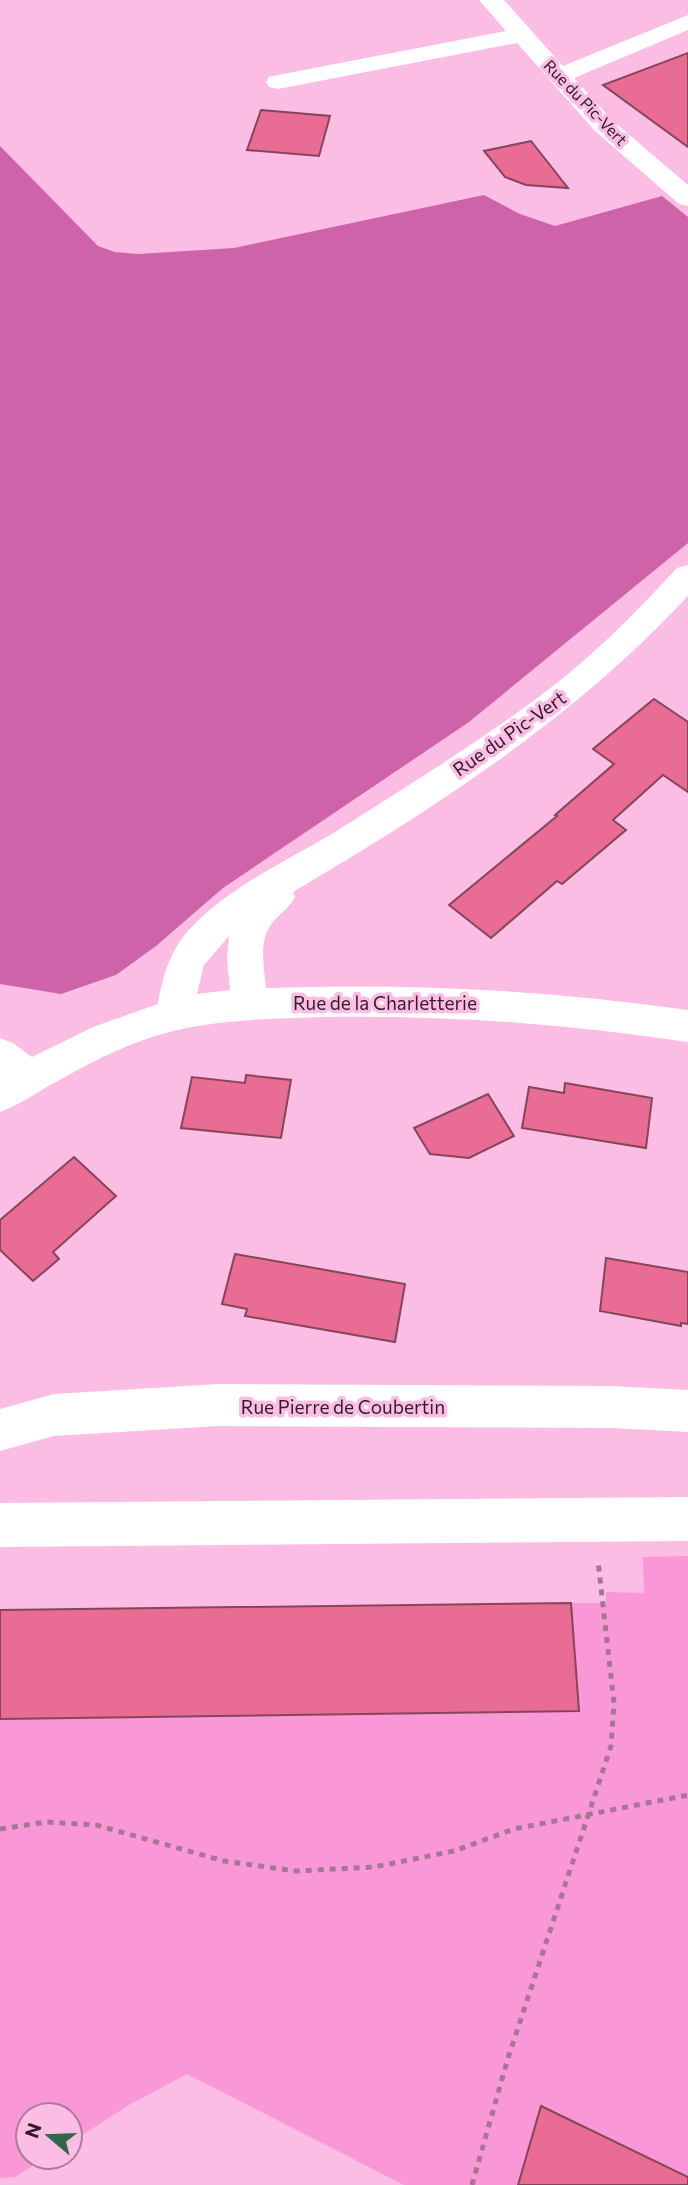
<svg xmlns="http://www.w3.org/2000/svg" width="688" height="2185" viewBox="0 0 688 2185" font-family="Commissioner,sans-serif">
  <rect width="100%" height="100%" fill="#fcbde4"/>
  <polygon fill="#fa98d7" points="688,1556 688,2177 541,2106 518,2185 404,2185 187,2074 129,2105 70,2143 70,2115 28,2115 28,2157 47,2157 15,2177 0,2178 0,1719 579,1711 571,1603 606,1603 606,1592 644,1593 643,1557"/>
  <polygon fill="#ce63aa" points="0,146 98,246 115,252 138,254 234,248 484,195 520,214 555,226 662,196 688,217 688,543 469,722 223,888 156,946 116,975 61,994 0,984"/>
  <g fill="#e96c94" stroke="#844658" stroke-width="2">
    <polygon points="688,53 688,147 603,85"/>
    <polygon points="261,110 330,116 319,156 247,150"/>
    <polygon points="531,141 568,188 526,185 505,177 484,151"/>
    <polygon points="654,699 688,722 688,792 663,775 613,820 626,830 562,884 557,881 491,938 449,905 557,816 555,815 614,764 593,749"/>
    <polygon points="246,1075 291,1080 281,1138 181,1128 192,1077 245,1083"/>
    <polygon points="565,1083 652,1098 646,1148 522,1128 529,1087 564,1093"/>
    <polygon points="488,1094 514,1136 469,1158 430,1154 414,1128"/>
    <polygon points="74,1157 116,1196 53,1252 59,1259 33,1281 0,1250 0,1220"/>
    <polygon points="235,1254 405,1284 395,1342 245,1316 247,1309 222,1304"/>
    <polygon points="606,1258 688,1272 688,1324 681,1323 681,1326 600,1311"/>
    <polygon points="571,1603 579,1711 0,1719 0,1610"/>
    <polygon points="541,2106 688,2177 688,2185 518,2185"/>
  </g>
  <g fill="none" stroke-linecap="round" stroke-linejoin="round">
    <g stroke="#a57794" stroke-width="5" stroke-dasharray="6 6" stroke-linecap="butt">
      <polyline points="0,1829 46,1822 96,1825 224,1861 296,1871 374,1867 454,1851 514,1829 688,1795"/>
      <polyline points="472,2185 508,2058 611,1746 614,1703 598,1561"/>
    </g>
    <g fill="#fff" fill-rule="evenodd">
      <polygon points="479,0 504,0 563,66 688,15 688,30 574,78 613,121 688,185 688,206 679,204 595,131 517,43 278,89 269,87 266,82 269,77 278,75 506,31"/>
      <path d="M688 565V596C575 718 435 808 293 892L295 897C289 908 281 913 273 922 258 940 264 966 266 988 408 983 548 990 688 1010V1042C567 1024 447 1015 324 1017 266 1019 208 1019 152 1037 118 1048 86 1065 56 1082 37 1092 20 1105 0 1112V1038L13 1043 32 1057 93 1027 158 1004C162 978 170 951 188 931 231 883 297 857 351 822 423 776 495 732 562 679 604 645 641 607 677 568ZM229 936 227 958 230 990 197 994 204 965Z"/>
      <polygon points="218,1384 612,1386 688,1390 688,1432 612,1428 218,1426 54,1436 0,1451 0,1409 54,1394"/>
      <polygon points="688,1497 688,1541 0,1547 0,1503"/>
    </g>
  </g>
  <g text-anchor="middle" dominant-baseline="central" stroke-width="7" stroke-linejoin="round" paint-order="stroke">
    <g font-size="16" fill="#331b2a" stroke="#fcbde4">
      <text transform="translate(586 102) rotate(46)">Rue du Pic-Vert</text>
    </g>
    <g font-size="19" fill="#331b2a" stroke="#fcbde4">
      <text transform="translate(509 733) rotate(-35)">Rue du Pic-Vert</text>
      <text x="385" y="1002">Rue de la Charletterie</text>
      <text x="343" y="1406">Rue Pierre de Coubertin</text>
    </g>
  </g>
  <g transform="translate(49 2136) rotate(289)"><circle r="33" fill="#fcbde4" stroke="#ac7c9a" stroke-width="2"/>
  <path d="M0-5L12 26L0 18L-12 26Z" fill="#30674d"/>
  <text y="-10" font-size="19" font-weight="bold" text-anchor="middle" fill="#331b2a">N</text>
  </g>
</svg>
